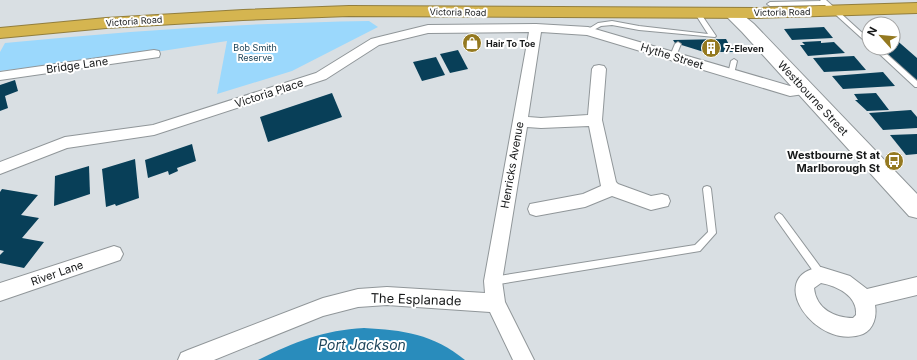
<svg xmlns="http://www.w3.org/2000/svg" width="917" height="360" viewBox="0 0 917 360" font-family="Inter,sans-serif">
  <rect width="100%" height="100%" fill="#d9dfe3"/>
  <path fill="#9bd8fc" d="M369 21 378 27 292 71 217 94 227 41 162 51 0 71V52L5 43C126 31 247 23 369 21Z"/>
  <path fill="#298cbc" d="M364 328C403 330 433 334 465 360H258C294 342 324 330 364 328Z"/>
  <g fill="#083f58">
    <polygon points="824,27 833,38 792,40 784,29"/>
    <polygon points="893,37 917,58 917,81 881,48 893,48"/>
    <polygon points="726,39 733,52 704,52 675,43 673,40"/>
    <polygon points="821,41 821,43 834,42 845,53 808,56 800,45 805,45 802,42"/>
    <polygon points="458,50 468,69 450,73 440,54"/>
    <polygon points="854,56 866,70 824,72 813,58"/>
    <polygon points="436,57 445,75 422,81 413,62"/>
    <polygon points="883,72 895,86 843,89 832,76"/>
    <polygon points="15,80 18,91 5,96 8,108 0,111 0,85"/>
    <polygon points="332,93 342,117 268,142 260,117"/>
    <polygon points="876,93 889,110 867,111 855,100 858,100 854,94"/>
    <polygon points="911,110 917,117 917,128 883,130 869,113"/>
    <polygon points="917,134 917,154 906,155 890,135"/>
    <polygon points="192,144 196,161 177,168 178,171 169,175 168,171 148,178 145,160"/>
    <polygon points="135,159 139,198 116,206 115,204 106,207 102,169"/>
    <polygon points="89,166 90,194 54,206 55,176"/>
    <polygon points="2,189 38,195 21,215 39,218 22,238 44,242 24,268 0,263 0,255 4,251 0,250 0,192"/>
  </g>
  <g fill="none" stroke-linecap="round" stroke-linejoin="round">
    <defs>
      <g id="lane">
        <polygon points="820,0 826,0 869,39 869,44 867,43 825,5 770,6 767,4 770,2 821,1"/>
        <polygon points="697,10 699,11 716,36 715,37 639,30 612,25 601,26 588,33 585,31 598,23 612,21 639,26 708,34 694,12"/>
        <polygon points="678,42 681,44 676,56 675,57 671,57 670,56 675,44"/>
        <polygon points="873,48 880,48 917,81 917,87 915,87"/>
        <polygon points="734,59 737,61 734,74 731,76 728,74 731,61"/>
        <polygon points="707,186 710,187 711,189 716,233 700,251 493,285 490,284 488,281 490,278 493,277 695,245 708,232 703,189 704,187"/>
        <polygon points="779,213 782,215 824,272 826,275 824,278 821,279 818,278 776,219 775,217 776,215"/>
      </g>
      <g id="street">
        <polygon points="536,24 588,27 790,86 806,85 811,87 813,90 811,93 790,96 587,35 541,32 528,117 541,118 588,115 592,69 594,66 599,65 604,66 606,69 602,120 616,182 618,184 651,196 662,194 668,196 670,201 668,206 651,210 612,196 585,207 536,216 530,214 528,209 530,204 583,194 601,186 589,126 541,128 527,127 502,281 505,302 534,360 513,360 490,312 387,305 358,307 323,316 214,360 178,360 181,353 188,350 323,298 358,289 387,287 485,293 484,281 529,32 428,33 379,45 326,79 154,135 67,148 0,174 0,162 65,137 153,125 316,73 371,39 428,25"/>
        <polygon points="154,50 159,51 160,54 159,57 0,80 0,72"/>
        <polygon points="114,246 120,248 123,254 120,260 0,301 0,283"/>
        <path d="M821 267 850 276 867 289 917 277V295L875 305C877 316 874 329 863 334 816 352 763 275 821 267ZM821 283C837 286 858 296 856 315L853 318C835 318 816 309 814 288Z"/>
      </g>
      <polygon id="secondary" points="731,8 737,10 754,24 917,194 917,218 909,216 742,32 723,13 725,10"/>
      <polygon id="highway" points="917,3 917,13 756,18 349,16 243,20 106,28 0,38 0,28 106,18 243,10 349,6 756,8"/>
    </defs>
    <use href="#lane" stroke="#909699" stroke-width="2"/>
    <use href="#street" stroke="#909699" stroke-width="2"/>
    <use href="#secondary" stroke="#909699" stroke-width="2"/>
    <use href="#highway" stroke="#927e3d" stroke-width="2"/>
    <use href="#lane" fill="#fff" fill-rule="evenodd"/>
    <use href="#street" fill="#fff" fill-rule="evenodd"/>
    <use href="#secondary" fill="#fff" fill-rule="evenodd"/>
    <use href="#highway" fill="#d5b550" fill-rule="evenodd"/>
  </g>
  <defs>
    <symbol id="shop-disc" viewBox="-11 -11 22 22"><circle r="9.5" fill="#947920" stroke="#fff"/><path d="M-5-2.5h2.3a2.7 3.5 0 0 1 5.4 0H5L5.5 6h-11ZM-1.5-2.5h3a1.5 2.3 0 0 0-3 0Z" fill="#fff"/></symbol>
    <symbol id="building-disc" viewBox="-11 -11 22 22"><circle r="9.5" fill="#947920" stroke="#fff"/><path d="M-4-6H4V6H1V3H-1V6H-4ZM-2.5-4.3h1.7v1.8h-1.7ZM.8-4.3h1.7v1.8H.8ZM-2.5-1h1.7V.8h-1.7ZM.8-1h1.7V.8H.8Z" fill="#fff"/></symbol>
    <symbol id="bus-disc" viewBox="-11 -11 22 22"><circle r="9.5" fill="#947920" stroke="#fff"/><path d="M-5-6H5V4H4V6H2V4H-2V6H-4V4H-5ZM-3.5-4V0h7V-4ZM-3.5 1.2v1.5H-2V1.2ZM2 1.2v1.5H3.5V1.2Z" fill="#fff"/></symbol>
  </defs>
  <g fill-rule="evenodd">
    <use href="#shop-disc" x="461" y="32" width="22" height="22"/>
    <use href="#building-disc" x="700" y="37" width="22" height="22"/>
    <use href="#bus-disc" x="883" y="150" width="22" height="22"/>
  </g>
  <g text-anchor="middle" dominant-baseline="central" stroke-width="4" stroke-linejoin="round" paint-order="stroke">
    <g font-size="9" fill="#17191a" stroke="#fff">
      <text transform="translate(458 12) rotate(1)">Victoria Road</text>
      <text transform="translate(782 12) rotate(-1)">Victoria Road</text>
      <text transform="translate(134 21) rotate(-4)">Victoria Road</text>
    </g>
    <g font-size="9" font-weight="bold" fill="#17191a" stroke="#fff" text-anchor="start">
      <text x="486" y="43">Hair To Toe</text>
      <text x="725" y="48">7-Eleven</text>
    </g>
    <g font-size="9" fill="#153e53" stroke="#fff">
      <text x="255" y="47">Bob Smith<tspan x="255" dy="10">Reserve</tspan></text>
    </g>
    <g font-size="11" fill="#17191a" stroke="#fff">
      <text transform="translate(672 56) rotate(17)">Hythe Street</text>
      <text transform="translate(77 65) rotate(-8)">Bridge Lane</text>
      <text transform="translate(269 93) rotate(-18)">Victoria Place</text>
      <text transform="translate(813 98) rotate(47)">Westbourne Street</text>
      <text transform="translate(512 165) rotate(-80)">Henricks Avenue</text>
      <text transform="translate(57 273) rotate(-19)">River Lane</text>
    </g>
    <g font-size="11" font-weight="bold" fill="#17191a" stroke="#fff" text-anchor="end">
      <text x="880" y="155">Westbourne St at<tspan x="880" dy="13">Marlborough St</tspan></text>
    </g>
    <g font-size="13" fill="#17191a" stroke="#fff">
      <text transform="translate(416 299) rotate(2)">The Esplanade</text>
    </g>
    <g font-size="14" font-style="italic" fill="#1e455b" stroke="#fff">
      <text x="362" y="344">Port Jackson</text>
    </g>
  </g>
  <g transform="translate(881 36) rotate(297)"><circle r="19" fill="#ffffff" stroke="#a2a3a3"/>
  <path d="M0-3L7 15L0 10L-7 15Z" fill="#947920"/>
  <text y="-6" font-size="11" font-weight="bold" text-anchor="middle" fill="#17191a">N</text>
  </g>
</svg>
